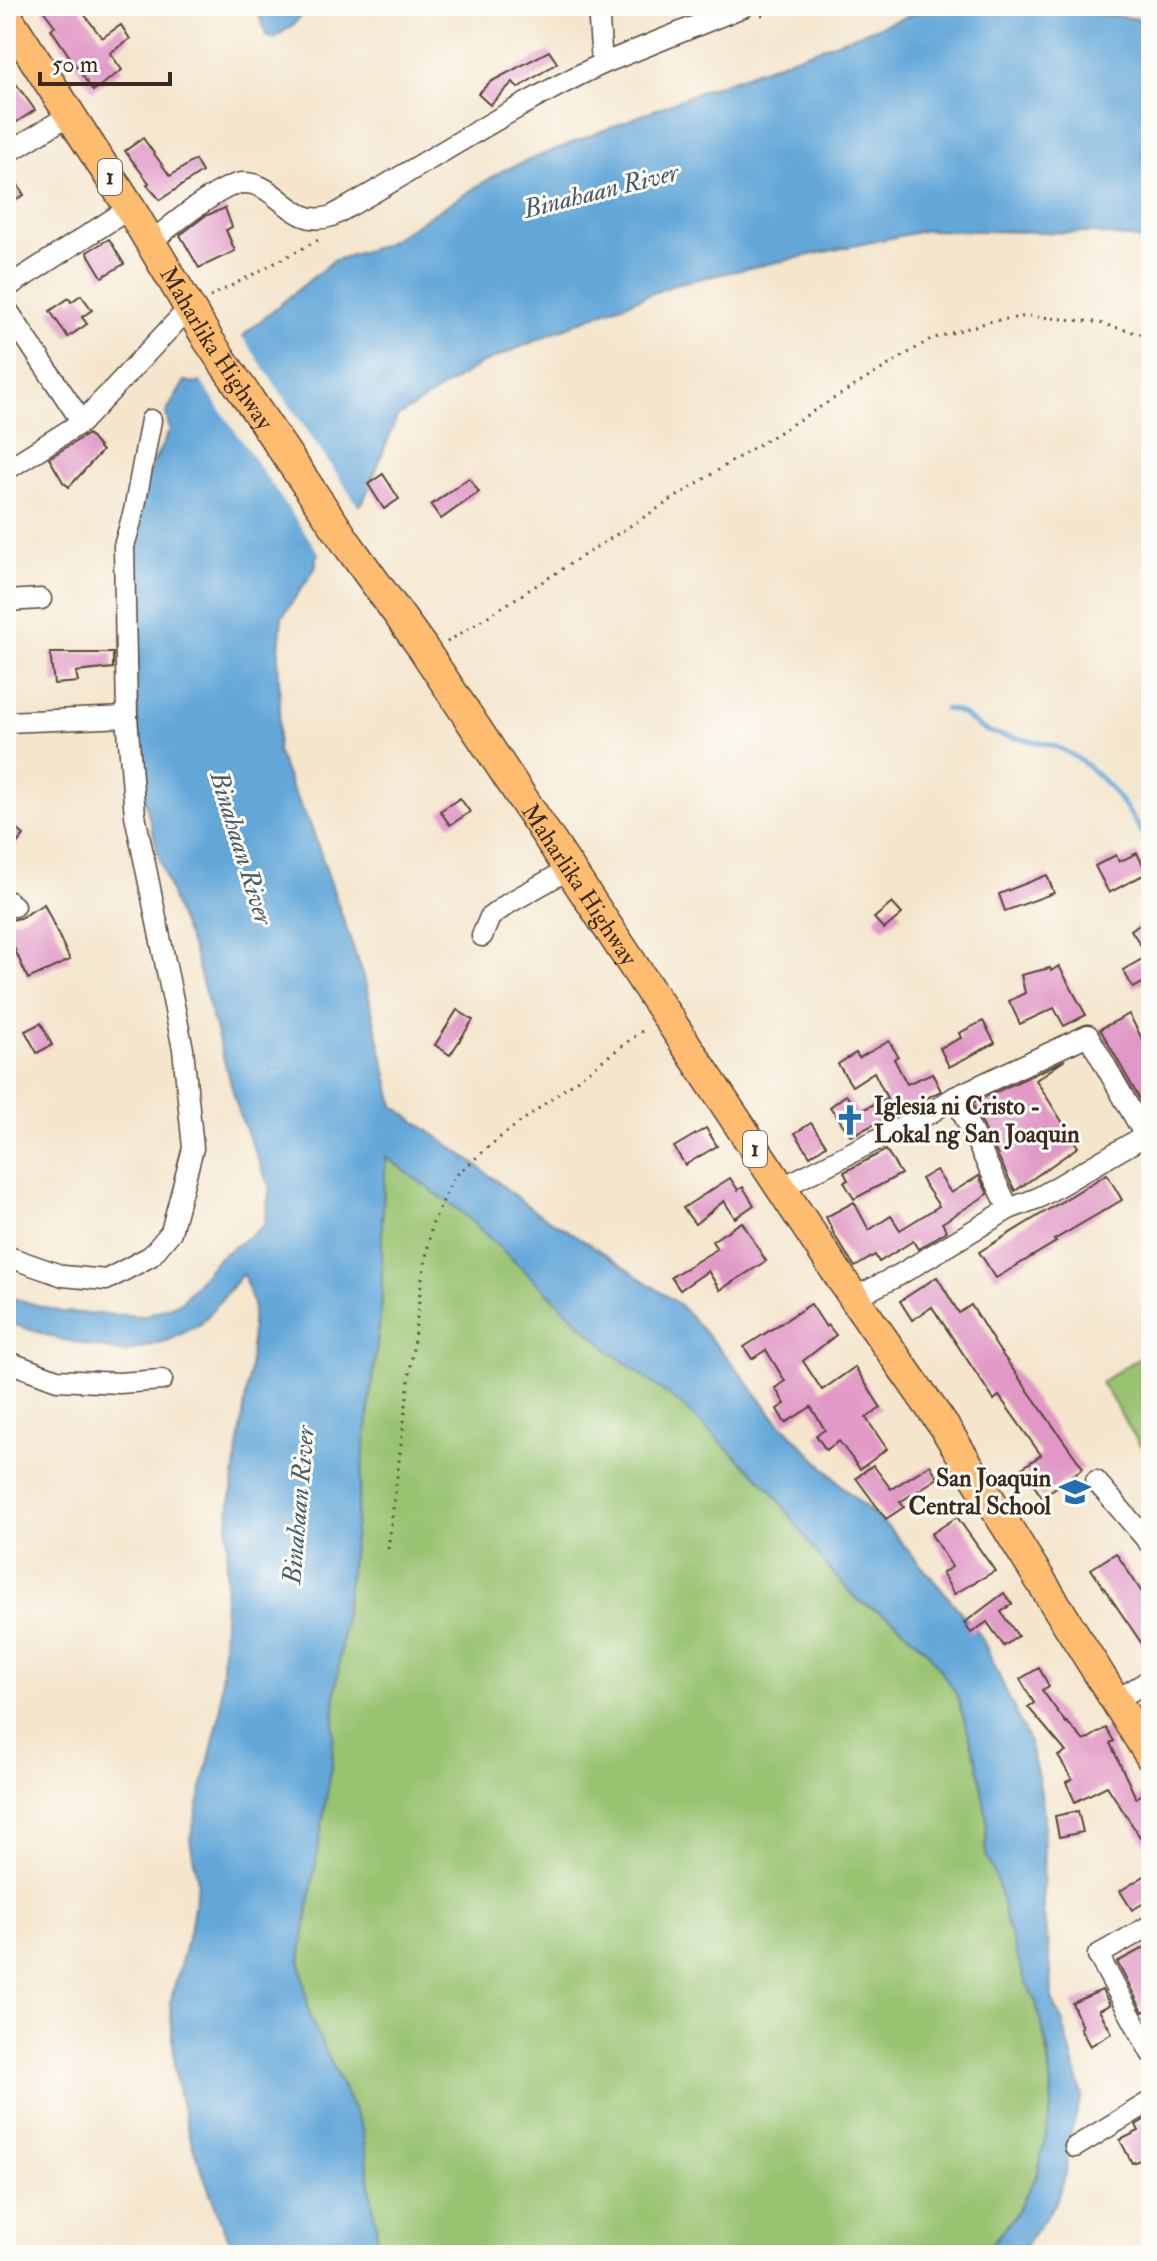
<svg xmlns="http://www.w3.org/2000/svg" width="1157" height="2261" viewBox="0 0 1157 2261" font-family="'IM FELL Double Pica',serif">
  <rect width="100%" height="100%" fill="#fdfcf7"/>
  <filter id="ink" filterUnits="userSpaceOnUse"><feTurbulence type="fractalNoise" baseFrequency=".0125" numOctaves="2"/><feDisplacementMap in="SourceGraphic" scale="16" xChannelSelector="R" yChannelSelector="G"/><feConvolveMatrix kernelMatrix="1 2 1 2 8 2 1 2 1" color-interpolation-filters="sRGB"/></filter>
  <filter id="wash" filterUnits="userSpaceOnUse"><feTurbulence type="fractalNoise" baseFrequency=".006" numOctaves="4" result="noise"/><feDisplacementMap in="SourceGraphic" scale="32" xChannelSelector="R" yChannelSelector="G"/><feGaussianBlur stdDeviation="1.8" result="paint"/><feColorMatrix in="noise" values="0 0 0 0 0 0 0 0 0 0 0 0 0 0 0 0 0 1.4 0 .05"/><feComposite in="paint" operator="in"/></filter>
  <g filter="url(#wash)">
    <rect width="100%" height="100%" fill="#f4e5cc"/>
    <g fill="#99c371" stroke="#6a7648" stroke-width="2">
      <polygon points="386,1157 465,1215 611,1352 680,1403 770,1488 824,1563 857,1600 894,1620 928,1652 956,1693 977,1761 987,1819 986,1854 998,1885 1008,1929 1026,1982 1036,2002 1047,2050 1052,2106 1038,2173 1013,2218 983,2255 437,2255 407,2247 380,2255 362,2128 310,2018 300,1960 332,1763 336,1688 382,1301 382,1221"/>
      <polygon points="1139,1358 1151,1377 1151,1438 1140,1445 1101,1382"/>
    </g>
    <g fill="#64a7d9" stroke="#50687c" stroke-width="2">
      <polygon points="249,6 309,6 293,25 274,38 267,37 260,17"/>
      <polygon points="936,6 1030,6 1142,19 1151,22 1151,241 1094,233 928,230 679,283 591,317 481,364 397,417 364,500 316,556 316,567 282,617 278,659 280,705 277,751 292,789 311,826 366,985 394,1106 470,1160 533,1210 585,1241 680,1305 732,1363 773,1415 845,1489 891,1530 981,1636 1029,1742 1039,1781 1044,1813 1043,1908 1051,1971 1052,1999 1063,2023 1082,2095 1068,2143 1066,2173 1055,2204 1024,2247 1014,2255 983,2255 1013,2218 1038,2173 1052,2106 1048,2050 1036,2002 1026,1982 1008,1929 998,1885 986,1854 987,1819 977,1761 956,1693 928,1652 894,1620 857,1600 824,1563 770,1488 680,1404 611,1352 465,1215 386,1157 382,1221 382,1301 336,1688 332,1763 300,1960 310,2018 362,2128 380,2255 238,2255 223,2227 189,2136 176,2080 170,2003 191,1925 198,1882 190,1839 220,1714 229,1511 250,1368 253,1304 243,1273 200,1325 169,1340 125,1353 56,1338 6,1322 6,1296 61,1312 144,1316 181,1302 218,1258 264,1226 270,1188 239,1113 194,953 177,913 160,860 139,777 135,631 129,562 137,495 170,430 166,413 185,381 198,384 248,331 333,261 383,245 502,171 699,92"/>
    </g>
    <polygon fill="#f4e5cc" points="240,333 361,510 321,556 198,377"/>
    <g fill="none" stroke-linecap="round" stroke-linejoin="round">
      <path stroke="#64a7d9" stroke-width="5" d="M945 709C969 712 968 723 987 731 1009 739 1033 739 1054 746 1098 763 1128 808 1151 847"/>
    </g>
    <g id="blocks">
      <g fill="#e198c6">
        <polygon points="40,6 78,6 102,38 121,25 130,39 110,53 122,70 93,91 51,29 55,26"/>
        <polygon points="549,51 557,63 518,88 513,82 490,105 478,94 490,82"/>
        <polygon points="6,70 35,110 6,129"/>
        <polygon points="143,138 170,176 195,160 202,172 160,200 147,185 149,183 125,151"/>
        <polygon points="6,167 24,195 6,207"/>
        <polygon points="225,208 232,227 226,230 235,251 199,268 180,235 205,216"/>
        <polygon points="109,239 124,264 102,277 87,252"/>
        <polygon points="81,295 92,310 82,317 87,324 68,337 50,311 69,298 71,302"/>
        <polygon points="88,434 102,451 69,487 63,482 49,458"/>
        <polygon points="383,474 399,499 384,509 368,484"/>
        <polygon points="469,478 479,492 441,519 431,505"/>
        <polygon points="50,653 113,653 113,668 76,672 78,682 54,684"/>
        <polygon points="460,798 470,812 450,825 440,811"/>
        <polygon points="6,820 24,835 6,856"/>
        <polygon points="1137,853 1147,873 1109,893 1095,866 1116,855 1119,862"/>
        <polygon points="1047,875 1054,893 1005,911 999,894"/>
        <polygon points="892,903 902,914 884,929 874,918"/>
        <polygon points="44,904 70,960 28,979 6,930 6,921 20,918"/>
        <polygon points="1151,916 1151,941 1142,947 1131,930"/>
        <polygon points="1151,954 1151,979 1133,988 1123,970"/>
        <polygon points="1059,966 1086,1015 1064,1026 1054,1008 1020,1024 1009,1001 1025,993 1021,975 1050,968 1051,971"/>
        <polygon points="457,1010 473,1020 450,1055 435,1045"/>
        <polygon points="1129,1014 1151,1056 1151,1119 1100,1029"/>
        <polygon points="983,1021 995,1043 949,1067 940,1048 961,1038 959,1033"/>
        <polygon points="41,1023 52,1045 37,1053 25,1031"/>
        <polygon points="889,1041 898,1056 894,1059 907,1084 932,1073 941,1091 851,1136 830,1107 846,1095 858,1112 887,1098 874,1072 852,1086 838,1064 856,1053 859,1058"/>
        <polygon points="1065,1060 1036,1080 1078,1147 1015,1191 972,1103"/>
        <polygon points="811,1123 826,1145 810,1156 795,1133"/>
        <polygon points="706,1128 717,1146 685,1165 674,1147"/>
        <polygon points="886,1150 901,1174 854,1199 844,1182 848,1180 844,1172"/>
        <polygon points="936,1170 951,1193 979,1176 988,1194 942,1223 947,1231 918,1249 913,1241 879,1262 875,1255 855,1267 835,1236 826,1217 854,1202 869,1230 891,1216 900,1230 939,1206 921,1179"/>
        <polygon points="1107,1174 1122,1200 1054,1240 1056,1242 996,1278 979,1252"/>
        <polygon points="730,1178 738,1190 743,1187 754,1205 735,1218 724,1201 695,1224 683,1208"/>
        <polygon points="742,1222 766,1261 720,1290 708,1271 680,1290 671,1277 717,1249 712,1241"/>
        <polygon points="937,1277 959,1313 971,1305 997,1347 1083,1468 1042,1497 1022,1468 1041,1455 999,1396 994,1400 932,1307 912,1320 900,1301"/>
        <polygon points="811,1304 826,1327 828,1325 836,1335 803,1361 822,1390 855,1367 881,1408 866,1418 887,1449 860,1469 839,1441 826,1450 816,1435 825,1430 811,1407 785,1423 777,1409 785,1404 775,1388 785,1381 766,1350 752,1359 744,1347"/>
        <polygon points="873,1465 891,1489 930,1465 938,1478 900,1502 904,1507 886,1519 856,1478"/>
        <polygon points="957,1517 995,1571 954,1594 942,1573 952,1567 931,1534"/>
        <polygon points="1116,1553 1151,1606 1151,1657 1091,1569"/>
        <polygon points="1004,1593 1012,1604 1001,1612 1018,1636 1004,1646 987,1622 971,1633 964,1623"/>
        <polygon points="1039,1668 1049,1686 1042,1690 1066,1723 1067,1722 1084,1741 1106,1728 1114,1741 1110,1743 1136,1798 1146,1792 1151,1800 1151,1854 1107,1786 1075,1802 1066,1782 1072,1779 1058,1756 1066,1752 1028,1707 1034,1703 1020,1679"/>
        <polygon points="1078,1811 1083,1832 1059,1837 1055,1816"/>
        <polygon points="1151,1872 1151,1899 1132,1910 1120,1891"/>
        <polygon points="1151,1944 1151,2008 1143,2012 1117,1962"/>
        <polygon points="1102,1990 1110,2005 1099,2010 1112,2033 1090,2046 1080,2028 1082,2027 1072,2003"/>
        <polygon points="1151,2116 1151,2156 1132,2163 1120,2140 1139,2131 1136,2125"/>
      </g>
    </g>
  </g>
  <g filter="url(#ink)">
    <use href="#blocks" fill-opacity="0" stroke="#574638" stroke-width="2"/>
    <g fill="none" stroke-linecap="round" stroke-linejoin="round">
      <defs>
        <g id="minor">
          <polyline points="602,64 745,6"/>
          <polyline points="6,154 71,114"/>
          <path d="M151 242C170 227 221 183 244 183 279 183 292 230 332 216 423 166 508 108 602 64L598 6"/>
          <polyline points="6,288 130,208"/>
          <polyline points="6,308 82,422"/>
          <polyline points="6,470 82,422 189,308"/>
          <polyline points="6,601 41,599"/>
          <polyline points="6,722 127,717"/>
          <polyline points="6,900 14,906"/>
          <polyline points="482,936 490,917 509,903 569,869"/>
          <polyline points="955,1097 1009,1209"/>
          <polyline points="781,1188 930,1113 955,1097 1088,1035 1151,1146"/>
          <polyline points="6,1256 63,1276 106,1280 151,1256 171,1232 193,1148 183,1049 135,815 127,717 124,546 134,511 151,420"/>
          <polyline points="854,1298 899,1275 1009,1209 1038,1198 1151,1132"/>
          <polyline points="6,1361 57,1380 119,1383 162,1380"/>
          <polyline points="1096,1481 1151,1545"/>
          <polyline points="1115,1701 1151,1679"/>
          <polyline points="1151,1925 1098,1955 1151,2053"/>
          <polyline points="1075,2147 1151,2101"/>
        </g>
        <g id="highway">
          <path id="s1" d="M6 15 130 208 209 341 350 548 422 647 854 1298 945 1428 1151 1757"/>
        </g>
      </defs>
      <use href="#minor" stroke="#574638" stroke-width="23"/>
      <use href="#highway" stroke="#574638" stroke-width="33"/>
      <g stroke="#574638" stroke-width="3" stroke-dasharray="2 6" stroke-linecap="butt">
        <polyline points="761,15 783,6"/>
        <polyline points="210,297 320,239"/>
        <polyline points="447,642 750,450 931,339 992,321 1029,316 1096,322 1151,337"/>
        <polyline points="388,1549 421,1284 432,1225 453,1178 499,1138 646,1028"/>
      </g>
      <use href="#minor" stroke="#fff" stroke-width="20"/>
      <use href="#highway" stroke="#febc70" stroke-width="30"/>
    </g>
  </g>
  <defs>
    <symbol id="church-bare" viewBox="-9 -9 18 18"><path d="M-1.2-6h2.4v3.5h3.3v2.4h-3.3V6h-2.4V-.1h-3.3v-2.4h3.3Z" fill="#1f6fb2" stroke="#fdfcf7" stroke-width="2.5" paint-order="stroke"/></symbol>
    <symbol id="school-bare" viewBox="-9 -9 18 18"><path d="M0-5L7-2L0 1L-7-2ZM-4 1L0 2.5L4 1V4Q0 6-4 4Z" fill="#1f6fb2" stroke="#fdfcf7" stroke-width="2.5" paint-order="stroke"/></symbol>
  </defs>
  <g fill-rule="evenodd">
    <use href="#church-bare" x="828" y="1098" width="44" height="44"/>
    <use href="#school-bare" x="1053" y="1470" width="44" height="44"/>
  </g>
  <g text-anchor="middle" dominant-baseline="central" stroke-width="6" stroke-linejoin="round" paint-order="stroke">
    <g fill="#fdfcf7" stroke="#75695f" stroke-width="2">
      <rect x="98" y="159" width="24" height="36" rx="6"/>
      <rect x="743" y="1131" width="24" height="36" rx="6"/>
    </g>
    <g font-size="22" font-weight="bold" fill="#3b2a1e">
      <text x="110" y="177">1</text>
      <text x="755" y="1149">1</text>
    </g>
    <g font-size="24" fill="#3b2a1e" stroke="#fdfcf7">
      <text stroke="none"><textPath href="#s1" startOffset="394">Maharlika Highway</textPath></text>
      <text stroke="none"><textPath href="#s1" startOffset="1042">Maharlika Highway</textPath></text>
    </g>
    <g font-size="24" font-weight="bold" fill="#3b2a1e" stroke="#fdfcf7" text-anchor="start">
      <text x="874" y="1106">Iglesia ni Cristo -<tspan x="874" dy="28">Lokal ng San Joaquin</tspan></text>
      <text x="1051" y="1478" text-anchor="end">San Joaquin<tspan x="1051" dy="28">Central School</tspan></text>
    </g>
    <g font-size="26" font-style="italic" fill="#4b5c69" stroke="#fdfcf7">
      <text transform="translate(601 191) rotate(-14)">Binahaan River</text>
      <text transform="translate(241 848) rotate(73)">Binahaan River</text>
      <text transform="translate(299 1505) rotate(-85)">Binahaan River</text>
    </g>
  </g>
  <rect width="1157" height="2261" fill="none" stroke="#fdfcf7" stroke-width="32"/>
  <path d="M40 72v12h130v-12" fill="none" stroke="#3b2a1e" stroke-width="4"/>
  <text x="52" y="72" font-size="24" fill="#3b2a1e" stroke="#fdfcf7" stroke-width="6" paint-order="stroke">50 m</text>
</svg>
